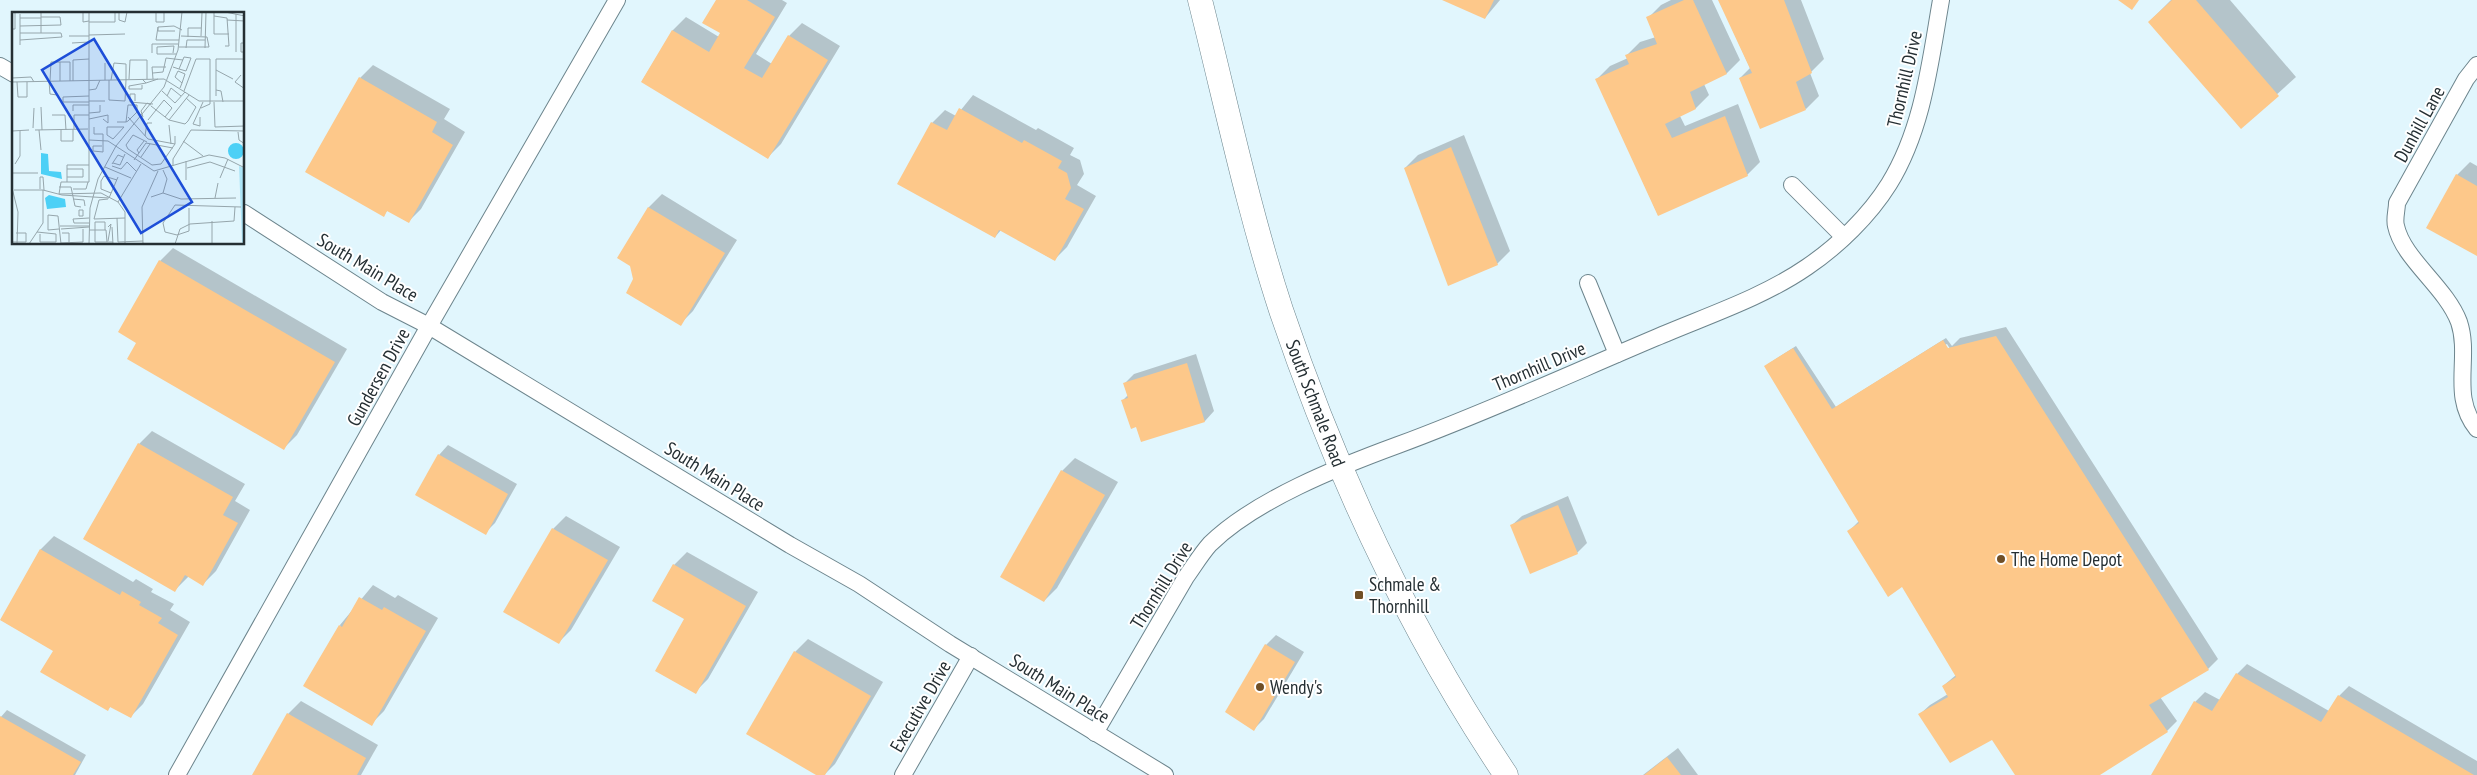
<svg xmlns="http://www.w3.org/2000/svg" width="2477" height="775" viewBox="0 0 2477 775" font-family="'PT Sans Narrow',sans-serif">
  <rect width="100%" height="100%" fill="#e1f6fd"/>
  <g fill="#0003" fill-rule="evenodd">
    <polygon points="718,0 782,0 787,3 756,54 772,64 789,36 802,23 840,46 781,144 768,157 642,81 673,30 686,17 719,37 722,33"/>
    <polygon points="1445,0 1500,0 1485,18"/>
    <polygon points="1671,0 1712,0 1740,60 1727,73 1704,84 1709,95 1696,108 1680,116 1685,126 1738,104 1760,162 1747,175 1658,215 1597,79 1610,66 1628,58 1627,55 1640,42 1656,37 1648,18 1661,5"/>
    <polygon points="1719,0 1801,0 1824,59 1810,73 1819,96 1806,109 1740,78 1750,68"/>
    <polygon points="2171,0 2230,0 2296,77 2241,127 2149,22"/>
    <polygon points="373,65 450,109 444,119 465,132 421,209 408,222 388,210 383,215 360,78"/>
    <polygon points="973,95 1036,130 1038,128 1074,148 1070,155 1080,160 1084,174 1077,185 1096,196 1067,247 1054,260 1001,230 995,237 932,123 945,110 956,116"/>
    <polygon points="1464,135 1510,251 1497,264 1405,168 1418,155"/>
    <polygon points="2470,162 2477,166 2477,255 2457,175"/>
    <polygon points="662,194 737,240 693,311 680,324 635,280 631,265 618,258 649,207"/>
    <polygon points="173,248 347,349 297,435 284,448 138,343 160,261"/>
    <path d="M2006 327 2218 659 2208 669 2160 697 2177 721 2167 731 2098 775H2017L1992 738 1920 714 1930 705 1948 694 1943 686 1956 675 1902 585 1849 531 1859 521 1768 364 1796 346 1836 407 1946 338 1952 346 1960 338ZM1947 344 1963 369 1945 345Z"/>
    <polygon points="1196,354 1214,411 1205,421 1137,426 1123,400 1128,395 1124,384 1134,374"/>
    <polygon points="152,431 245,484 235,501 250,510 216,571 203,584 189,576 175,590 139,444"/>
    <polygon points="448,445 517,484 495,523 485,533 439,455"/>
    <polygon points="1075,458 1118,482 1057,588 1044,601 1062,471"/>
    <polygon points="1568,496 1587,543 1577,553 1512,525 1522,516"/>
    <polygon points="566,516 620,547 571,630 558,643 553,529"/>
    <polygon points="54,536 133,582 136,579 153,589 151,592 174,604 170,610 190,622 143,704 130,717 111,706 108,709 54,650 1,620 41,549"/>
    <polygon points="687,552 758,592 708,679 695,692 686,619 674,565"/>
    <polygon points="373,585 395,598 398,595 438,618 384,711 371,724 340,625"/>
    <polygon points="1276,635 1304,652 1264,719 1254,729 1266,645"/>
    <polygon points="808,639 883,682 835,764 824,775 818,775 795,652"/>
    <polygon points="2247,664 2329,711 2339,696 2349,686 2477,761 2477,775 2152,775 2195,702 2205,692 2220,700 2237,674"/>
    <polygon points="301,701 378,745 361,775 253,775 288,714"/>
    <polygon points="7,710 86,755 75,775 0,775 0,718"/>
    <polygon points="1678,748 1698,775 1643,775"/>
  </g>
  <g fill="#fdc88a">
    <polygon points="716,0 747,0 775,17 744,68 762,78 788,35 828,60 768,159 641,82 672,30 709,52 720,33 702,23"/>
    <polygon points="1442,0 1494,0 1485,19"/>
    <polygon points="1684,0 1693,0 1727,74 1690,92 1696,109 1665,124 1672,138 1725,116 1748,176 1658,216 1595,79 1629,64 1625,55 1657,44 1646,17"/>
    <polygon points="1718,0 1784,0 1812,73 1796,82 1806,110 1760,129 1739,78 1752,73"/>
    <polygon points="2118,0 2139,0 2132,10"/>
    <polygon points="2172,0 2196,0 2279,96 2241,129 2148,22"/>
    <polygon points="359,77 437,122 432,132 453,145 409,223 387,211 384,217 305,172"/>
    <polygon points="959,108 1022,143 1024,140 1062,161 1058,168 1067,173 1071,188 1065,199 1084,209 1055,261 999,230 995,238 897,184 931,122 947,130"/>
    <polygon points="1451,147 1498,265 1448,286 1404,168"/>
    <polygon points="2456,174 2477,186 2477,256 2426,228"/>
    <polygon points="648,207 725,253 681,326 626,293 633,279 630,266 617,258"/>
    <polygon points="159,260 335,362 284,450 127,359 136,343 118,332"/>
    <polygon points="1996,336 2209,670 2149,705 2168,732 2100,775 2015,775 1992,740 1950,763 1918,714 1948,697 1942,686 1956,677 1902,587 1888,597 1847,531 1859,523 1764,366 1793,348 1832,409 1943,340 1948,348"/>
    <polygon points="1187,363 1205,422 1141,442 1136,427 1131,429 1121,400 1128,398 1123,383"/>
    <polygon points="138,443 233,497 223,515 238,523 203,586 185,575 175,592 83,539"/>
    <polygon points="438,454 508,494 486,535 415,495"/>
    <polygon points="1061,470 1105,495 1044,602 1000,577"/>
    <polygon points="1558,505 1578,554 1530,574 1510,525"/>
    <polygon points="552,528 608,560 559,644 503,612"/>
    <polygon points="40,549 120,595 122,591 141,602 139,605 162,618 158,623 178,635 131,718 110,707 108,711 40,672 53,651 0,620"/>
    <polygon points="673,564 746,606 696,694 655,671 684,619 652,601"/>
    <polygon points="359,597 382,610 384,607 426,631 372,726 303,686 339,625 342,627"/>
    <polygon points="1265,644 1295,662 1254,731 1225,712"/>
    <polygon points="794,651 871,696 825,775 816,775 746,734"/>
    <polygon points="2236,673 2321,722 2338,695 2474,775 2151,775 2194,701 2212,711"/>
    <polygon points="287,713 366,758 357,775 252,775"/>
    <polygon points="0,716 81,762 73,775 0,775"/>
    <polygon points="1667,757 1681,775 1644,775"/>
  </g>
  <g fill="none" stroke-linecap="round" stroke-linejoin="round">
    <defs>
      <g id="street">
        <path d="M2477 65 2466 79 2397 203C2397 210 2394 219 2396 226 2403 259 2446 287 2459 322 2471 358 2450 396 2477 429"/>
        <polyline points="0,66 14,74"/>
        <polyline points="1792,185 1844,237"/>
        <polyline points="244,213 382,302 429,326 790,545 859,584 950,644 1165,775"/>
        <polyline points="1588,283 1617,354"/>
        <path d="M1095 733 1186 577C1194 566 1201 554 1210 544 1255 500 1338 467 1398 445 1485 413 1570 374 1655 338 1706 316 1762 298 1807 267 1838 246 1869 216 1889 184 1923 129 1930 63 1941 0"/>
        <polyline points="177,775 429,326 617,0"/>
        <polyline points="903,775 971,656"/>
      </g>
      <path id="secondary" d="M1200 0C1226 103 1248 209 1281 310 1336 473 1410 632 1506 775"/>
    </defs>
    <use href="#street" stroke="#6d858d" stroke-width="18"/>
    <use href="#secondary" stroke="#6d858d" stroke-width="25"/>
    <use href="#street" stroke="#fff" stroke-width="16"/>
    <use href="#secondary" stroke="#fff" stroke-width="24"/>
  </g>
  <g fill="#704f26" stroke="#fff" stroke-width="2">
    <circle cx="2001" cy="559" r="5"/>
    <rect x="1354" y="590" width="10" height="10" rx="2.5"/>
    <circle cx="1260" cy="687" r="5"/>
  </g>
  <g text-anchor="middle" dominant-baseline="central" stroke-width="4" stroke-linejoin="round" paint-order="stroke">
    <g font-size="19" fill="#252f33" stroke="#fff">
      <text transform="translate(1904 79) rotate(-77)">Thornhill Drive</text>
      <text transform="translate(2419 124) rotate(-61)">Dunhill Lane</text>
      <text transform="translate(368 267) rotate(31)">South Main Place</text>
      <text transform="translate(1539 366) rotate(-23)">Thornhill Drive</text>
      <text transform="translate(378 377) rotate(-61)">Gundersen Drive</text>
      <text transform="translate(1316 403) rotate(69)">South Schmale Road</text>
      <text transform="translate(715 476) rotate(32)">South Main Place</text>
      <text transform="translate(1161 585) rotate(-58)">Thornhill Drive</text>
      <text transform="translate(1060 688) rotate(32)">South Main Place</text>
      <text transform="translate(920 706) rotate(-60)">Executive Drive</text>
    </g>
    <g font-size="19" fill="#252f33" stroke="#fff" text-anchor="start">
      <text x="2011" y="559">The Home Depot</text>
      <text x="1369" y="584">Schmale &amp;<tspan x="1369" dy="22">Thornhill</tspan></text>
      <text x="1270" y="687">Wendy's</text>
    </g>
  </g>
  <g transform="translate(12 12)">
    <rect width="232" height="232" fill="#e1f6fd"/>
    <path d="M227 154 232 156V232L230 230Z" fill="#ade5f7"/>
    <path d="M216 139a8 8 0 1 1 16 0a8 8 0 1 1-16 0ZM29 141 36 142 37 159 49 160 50 167 29 162ZM37 183 53 187 54 195 35 197 33 186Z" fill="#4cd0f6"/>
    <path fill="none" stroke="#96a6ac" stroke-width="1" d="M71 0V10L77 9M107 0V8L113 10 115 0M144 0V10H152V0M202 0V22H217M213 0 233 4M202 4 215 6 217 34H213M8 6H29M215 8 233 9M77 10H103V0M8 14 49 13 48 5H29M146 15 144 28H167M0 17H3V0M163 19H146V15L162 14 170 18M29 21V0M77 23 113 22M57 24H77M189 24 190 1M176 25V16H189M8 28 50 25 49 21H8M60 31 77 30M233 31H229V40H233M8 33V2M167 35H197L195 25 169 24M174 36 175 28H193M193 36 194 0M224 40V2M140 41V32H166M161 41 162 34 145 35V42H164M93 51V68M161 55 167 57 174 59 179 46 172 45 167 57M204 58 221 67M141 61 151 60 154 46 171 48M229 63 223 70 233 77M0 66 19 65 22 70M117 67 118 48H135V67M130 67 134 71 146 67M141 67 140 55H154M97 68V88L113 89 114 68M99 68 102 51 114 52V68M37 69 38 82 45 83M38 69 39 50H48M48 69V50H58V69M61 69V48L77 47M0 70 152 67 187 89H233M5 70 6 85H15V70M130 73V77H117V74L134 71M168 76 170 71 173 62 166 59 163 65 170 71M77 78 84 77 88 68M204 78V47H233M150 79 163 91 173 80M172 79 184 47H198V92L189 96M155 84 159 76 169 84M204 84V78L209 79 211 90M77 89H93M123 89V82H118V90L141 92M77 90H51V85L77 84M202 90 203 115 233 114M139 94 157 108 177 83M29 95 30 118M61 99V93H77M77 101 88 100V93M40 103H53L54 118M116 105 136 127 163 132M131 105 129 99 135 91 139 93M188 105V114L181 112 191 90M77 107 96 103V111L91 107M136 108 152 88 160 96 153 105M157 108 173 112 176 109 184 95 174 86M105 110H114L116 109 125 100V93H116L114 110M157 113 159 132M82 115V122H91V140L81 139V134H90M95 115H112L101 127 95 123ZM21 116 22 96M62 117V103H77M23 118 76 117M27 118 29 138M49 118V129H61V117M0 119 17 118M226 120 227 128 233 132M133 124 135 111H140M77 128 96 129 142 159 197 143 213 146 233 156M171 129 191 144M134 131 161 136M116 137 140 153 149 152 163 132V124M116 137 114 133 121 123 135 130M127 141 125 138 132 129M129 145 138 132M122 148 134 131M174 149V168M101 151 108 153 113 142M3 152 8 144V119M100 152 106 143 111 145M100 154 109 157 115 150 124 159M161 154V147L179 118 233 119M93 155 119 166M175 156 198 150 223 159M0 161H26M55 165H71V157H55M208 166 216 147M55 170V153H77M47 175H59L63 194 69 195M0 176 6 200 5 232M28 177V165H31L32 178M61 177H74L76 170M2 178H31L50 183 97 186M99 181 89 177V169L92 164 105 168M151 181 169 187 224 186M47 182 49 170H77V0M47 182 89 181 106 190M139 185 151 181 155 167 151 158M97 186 106 165M203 186 206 171M61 187 72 188 73 194M96 187 87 188 82 207 113 206M67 198H71V204H67ZM105 206 106 230 131 229M77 211H62L61 207 77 206M48 214H77M96 215 99 212 96 229M100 215 101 232M47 217 36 218V203L46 204 49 232M49 217 77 215M77 218H94L95 230M93 218V210H83V230H101M25 220 44 222V230H28V222M50 221H57V230M165 223 153 220 151 211 163 193 229 195M165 223 177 219V196M0 230H14V221H4M49 231 71 230V217M17 232 31 211V178M77 232 78 196 86 167 104 134 152 75 166 38 170 0M113 232V200L106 190 129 152M131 232 130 195 146 159M163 232 168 217 178 212 222 209 223 195M200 232V209"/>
    <path fill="#1d4ed8" fill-opacity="0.15" stroke="#1d4ed8" stroke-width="2.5" d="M82 27 180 190 129 221 30 58Z"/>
    <rect width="232" height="232" fill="none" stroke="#252f33" stroke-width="2.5"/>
  </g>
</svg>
